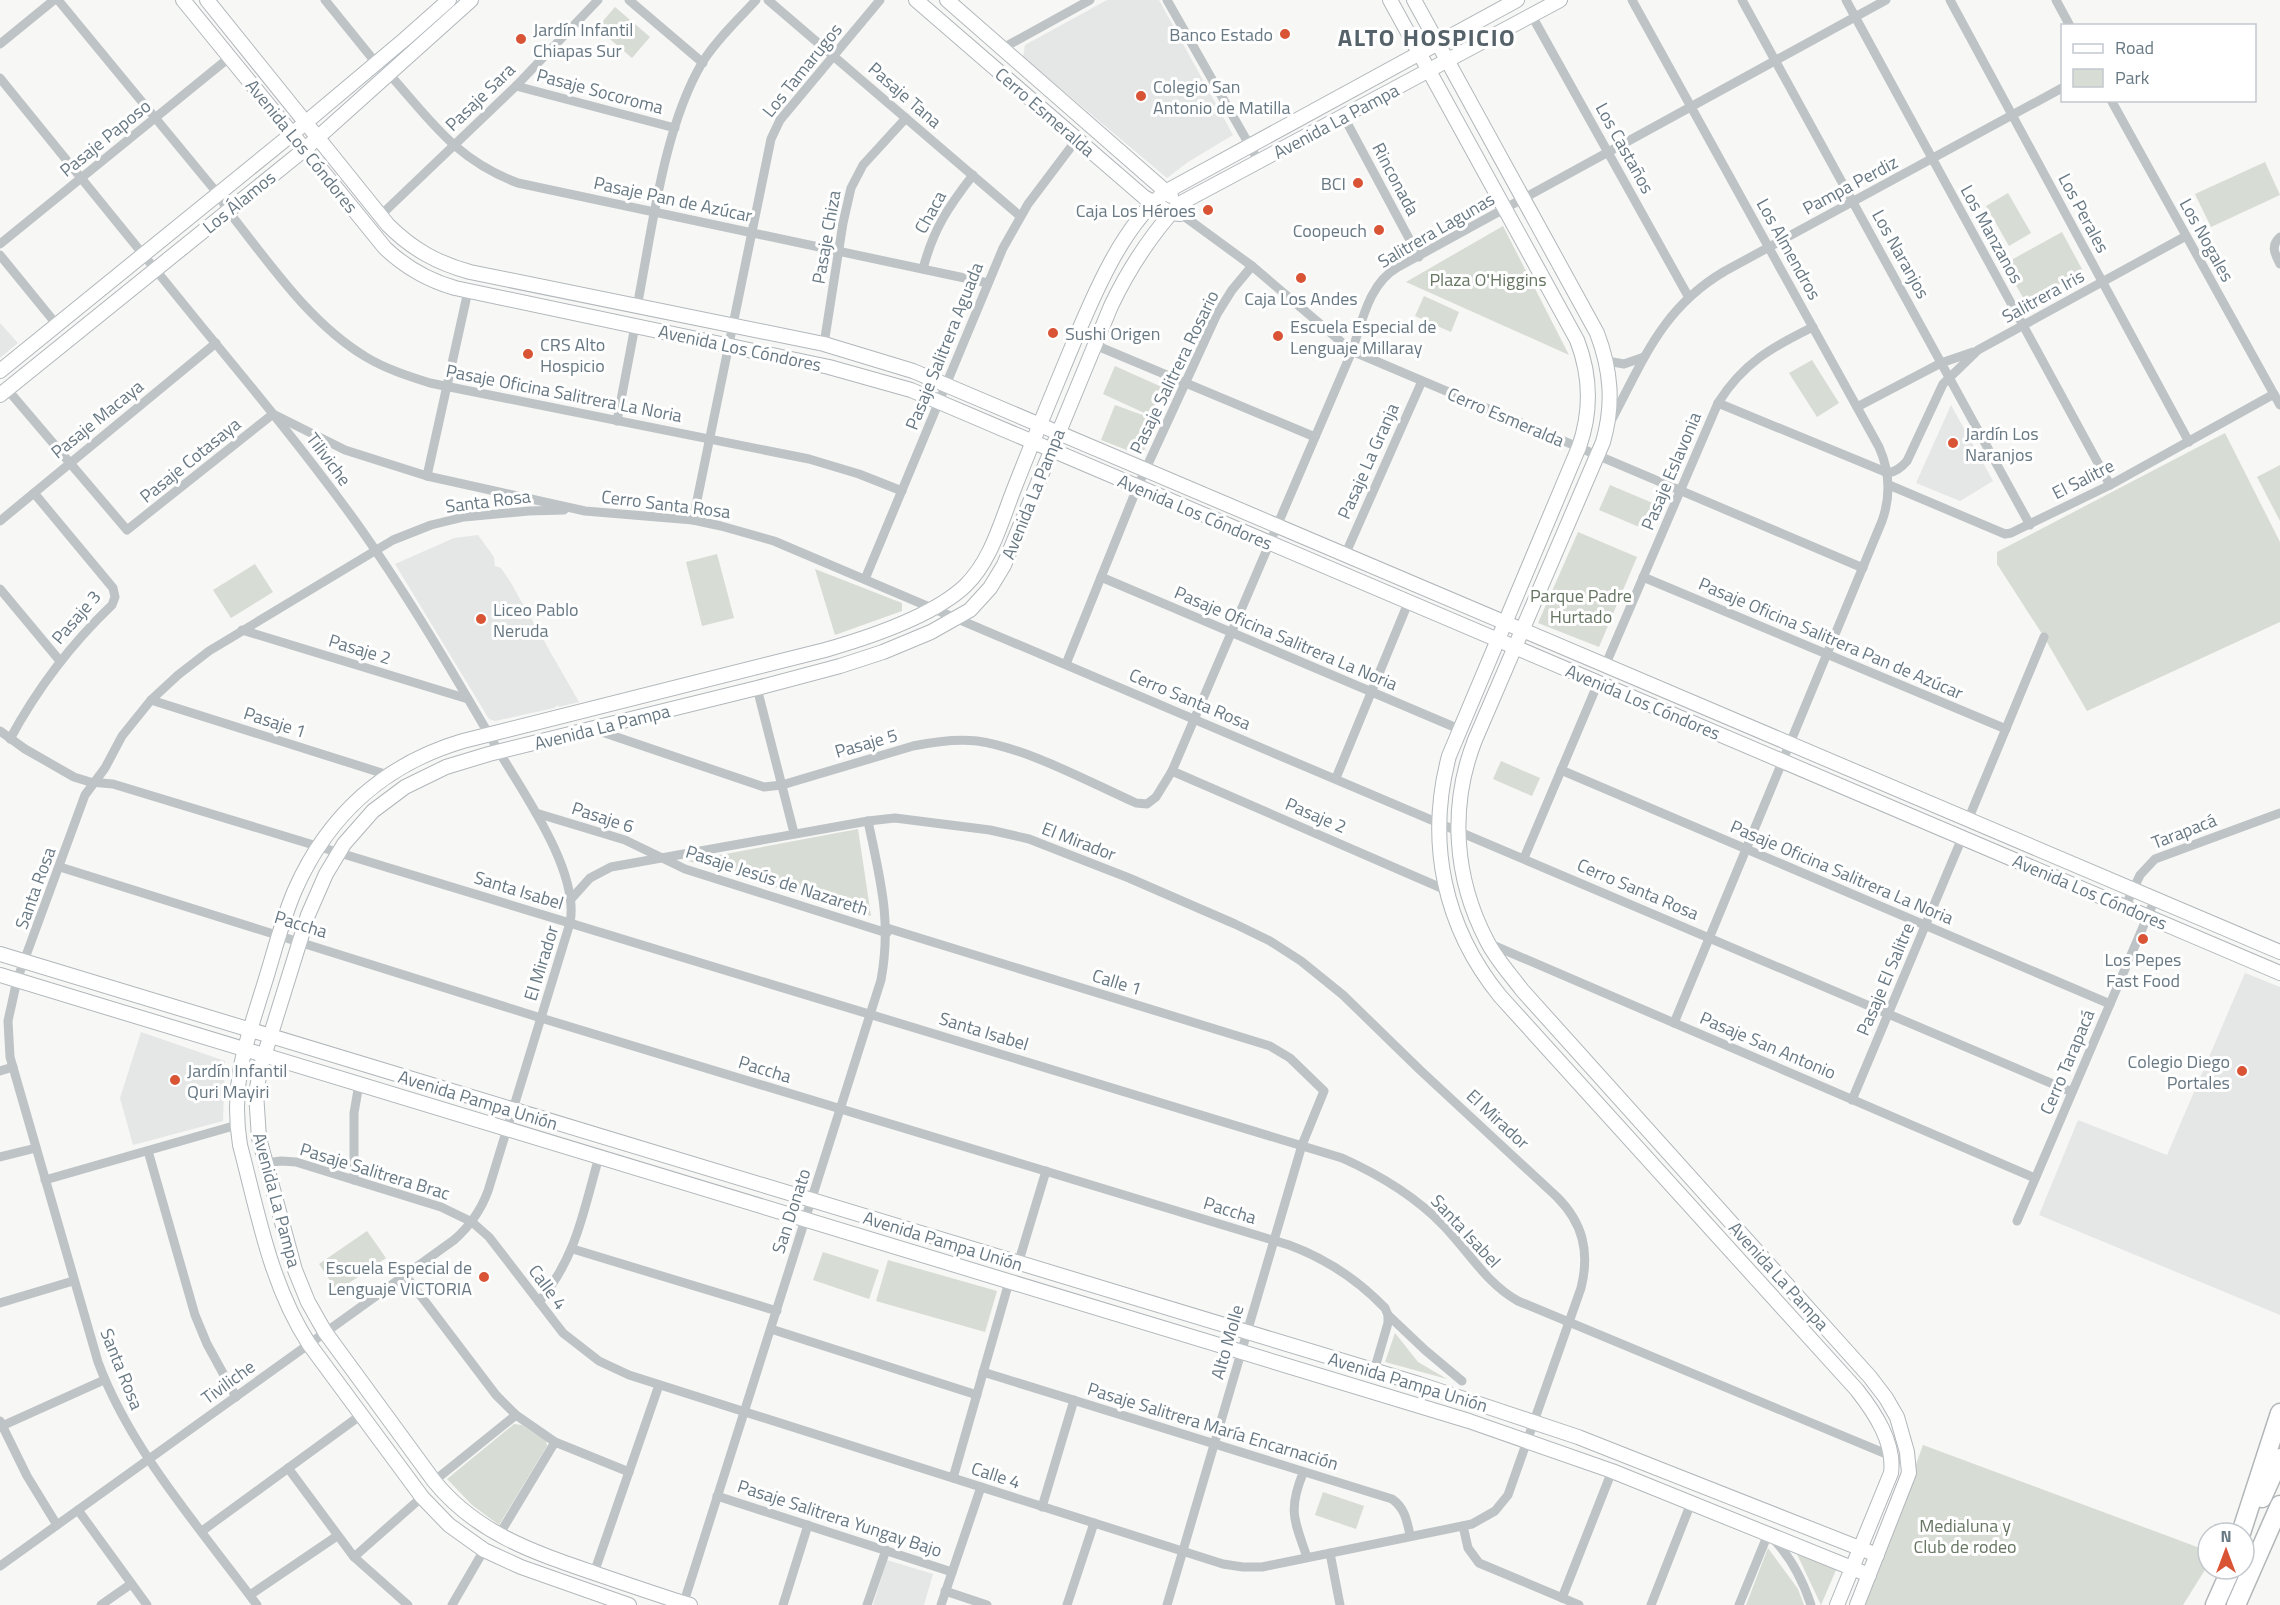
<svg xmlns="http://www.w3.org/2000/svg" width="2280" height="1605" viewBox="0 0 2280 1605" font-family="'Titillium Web',sans-serif">
  <rect width="100%" height="100%" fill="#f7f7f5"/>
  <g fill="#e5e6e6">
    <polygon points="1107,0 1159,0 1233,135 1188,162 1167,178 1023,57 1025,45"/>
    <polygon points="0,323 18,343 0,358"/>
    <polygon points="1951,405 1993,481 1960,501 1916,483"/>
    <polygon points="478,535 494,557 495,566 501,568 511,583 579,702 559,707 558,705 554,708 495,721 489,719 395,564 454,538"/>
    <polygon points="2245,973 2280,987 2280,1315 2039,1215 2078,1120 2167,1155"/>
    <polygon points="141,1032 225,1061 223,1121 133,1145 120,1098"/>
    <polygon points="887,1560 933,1574 924,1605 873,1605"/>
  </g>
  <g fill="#d7dcd4">
    <polygon points="615,7 650,37 632,58 597,28"/>
    <polygon points="2265,162 2280,195 2211,227 2195,194"/>
    <polygon points="2008,193 2031,233 2009,246 1986,206"/>
    <polygon points="1503,226 1569,355 1406,282"/>
    <polygon points="2062,232 2083,271 2026,303 2004,264"/>
    <polygon points="1424,296 1459,312 1451,332 1415,316"/>
    <polygon points="1812,360 1839,403 1817,417 1789,373"/>
    <polygon points="1115,366 1164,388 1151,416 1103,394"/>
    <polygon points="1115,405 1156,420 1142,456 1101,440"/>
    <polygon points="2225,433 2280,542 2280,622 2087,711 2044,637 1997,564 1997,552"/>
    <polygon points="2280,465 2280,521 2257,477"/>
    <polygon points="1610,485 1655,504 1644,529 1599,510"/>
    <polygon points="1578,532 1637,557 1599,647 1538,623"/>
    <polygon points="717,554 734,618 702,626 686,562"/>
    <polygon points="255,564 273,592 231,618 213,590"/>
    <polygon points="815,569 902,603 902,611 835,635"/>
    <polygon points="1501,761 1540,778 1532,796 1493,779"/>
    <polygon points="858,829 871,916 688,861"/>
    <polygon points="367,1231 386,1258 337,1291 319,1264"/>
    <polygon points="823,1252 879,1270 869,1299 813,1280"/>
    <polygon points="888,1260 997,1291 985,1332 876,1301"/>
    <polygon points="1395,1333 1418,1362 1447,1379 1385,1362"/>
    <polygon points="514,1424 522,1425 546,1441 547,1446 499,1525 472,1505 447,1479"/>
    <polygon points="1923,1445 2208,1551 2208,1565 2183,1605 1865,1605"/>
    <polygon points="1323,1492 1364,1506 1356,1529 1315,1515"/>
    <polygon points="1768,1548 1798,1589 1804,1605 1746,1605"/>
    <polygon points="1796,1552 1836,1570 1821,1605"/>
  </g>
  <g fill="none" stroke-linecap="round" stroke-linejoin="round">
    <defs>
      <g id="secondary">
        <path d="M183 0 385 248C405 267 427 280 455 288L829 367 911 390 2280 973"/>
        <path d="M207 0 388 225C412 249 437 263 470 272L824 344 913 371 2280 952"/>
        <polyline points="916,0 1144,197 1171,213 1180,214"/>
        <polyline points="947,0 1171,196"/>
        <path d="M1390 0 1577 340C1591 376 1592 410 1579 447L1449 756C1426 842 1444 927 1500 996L1857 1390C1875 1413 1895 1443 1891 1473L1837 1605"/>
        <path d="M1414 0 1597 333C1611 370 1614 404 1603 442L1475 740C1449 806 1454 878 1487 941 1496 959 1510 974 1522 990L1870 1377 1886 1398 1897 1417 1907 1452 1909 1473 1857 1605"/>
        <polyline points="0,371 292,134 405,39 449,0"/>
        <polyline points="0,395 305,149 471,0"/>
        <polyline points="0,954 1419,1384 1578,1437 1877,1555"/>
        <polyline points="0,975 1469,1421 1612,1471 1869,1575"/>
        <path d="M629 1605 521 1567 484 1550 449 1525 422 1497 309 1344C270 1284 258 1213 240 1145 230 1083 246 1043 264 985 274 953 282 920 295 890 328 815 385 764 463 741L825 650C867 638 933 616 965 586 991 561 1001 522 1014 489 1030 448 1047 407 1064 366 1087 311 1119 226 1167 191L1517 0"/>
        <path d="M690 1605C658 1595 626 1584 594 1573 533 1552 476 1533 434 1481L325 1332 308 1302 295 1270 259 1138 256 1093 261 1066 308 915 326 874 344 844 373 811 405 787 446 767 489 754 757 688 840 666 883 652 931 632 970 610 990 588 1004 565 1111 306C1129 268 1151 235 1179 204L1560 0"/>
      </g>
      <g id="highway">
        <polyline points="2262,1498 2280,1458"/>
        <polyline points="2241,1533 2280,1413"/>
        <polyline points="2215,1605 2231,1569"/>
        <polyline points="2236,1605 2280,1505"/>
      </g>
    </defs>
    <use href="#secondary" stroke="#b1b7bb" stroke-width="16"/>
    <use href="#highway" stroke="#b2b6b9" stroke-width="21"/>
    <g stroke="#bec3c6" stroke-width="9">
      <path d="M58 0 218 194 228 211C269 262 309 323 366 357 386 369 408 376 430 383L809 459 859 474 902 491"/>
      <polyline points="325,0 376,63"/>
      <polyline points="629,0 703,63"/>
      <polyline points="768,0 1020,216"/>
      <polyline points="1167,0 1259,162"/>
      <path d="M1632 0 1879 447C1890 472 1891 496 1882 521L1674 1023"/>
      <polyline points="1742,0 2030,525"/>
      <polyline points="1846,0 2110,485"/>
      <polyline points="1950,0 2189,442"/>
      <polyline points="2056,0 2070,26"/>
      <polyline points="1532,16 1688,296"/>
      <polyline points="0,44 54,0"/>
      <polyline points="1003,48 1090,0"/>
      <path d="M390 75C432 122 456 160 518 183L988 283"/>
      <path d="M0 78C68 161 135 244 202 327 254 390 305 452 353 518 406 592 452 671 498 750 524 794 580 872 570 923L488 1191C481 1210 470 1226 454 1240L0 1566"/>
      <polyline points="516,86 675,128"/>
      <polyline points="2111,100 2280,405"/>
      <polyline points="1344,117 1419,257"/>
      <polyline points="1181,214 1252,266 1352,351 1863,568"/>
      <polyline points="381,215 516,86 598,0"/>
      <path d="M2280 237C2270 246 2275 254 2280 264"/>
      <polyline points="0,244 230,57"/>
      <polyline points="0,255 57,325"/>
      <path d="M923 269C933 230 948 207 973 175"/>
      <path d="M637 307C652 231 663 129 702 63 716 40 738 20 756 0"/>
      <polyline points="824,344 843,223 851,188 863,165 906,118"/>
      <polyline points="1095,345 1315,437"/>
      <polyline points="1607,361 1624,364 1644,357"/>
      <polyline points="7,389 127,530 273,414"/>
      <path d="M1718 403 1888 473C1896 472 1901 468 1907 461L1943 384 1978 350 2186 236"/>
      <polyline points="1857,407 1941,363 1973,352"/>
      <polyline points="273,414 345,450 427,476 585,511 693,520 721,526 774,541 2072,1092"/>
      <polyline points="617,421 635,326"/>
      <path d="M1611 421C1644 359 1662 308 1725 271L2062 88"/>
      <polyline points="427,476 468,291"/>
      <polyline points="1889,485 2005,534 2011,533 2110,485 2274,394"/>
      <polyline points="693,520 771,139 780,120 880,0"/>
      <polyline points="0,521 216,343"/>
      <polyline points="1345,555 1422,381"/>
      <polyline points="1101,577 1459,729"/>
      <polyline points="1643,577 2006,729"/>
      <polyline points="865,579 1003,248 1028,204 1077,139"/>
      <polyline points="0,589 60,661"/>
      <polyline points="242,630 468,699"/>
      <polyline points="1066,664 1137,488 1217,314 1232,290 1252,266"/>
      <path d="M1605 666 1718 403C1743 363 1772 347 1813 327"/>
      <polyline points="757,688 794,833"/>
      <polyline points="151,700 388,775"/>
      <path d="M593 729 764 787 782 785 913 746C933 742 958 739 977 741 1027 748 1089 782 1136 803L1147 804 1156 797 1172 771 1352 351C1362 322 1369 283 1398 267L1886 0"/>
      <path d="M0 731 25 749 74 777 90 782 113 784 1342 1158C1380 1175 1415 1196 1444 1226 1469 1252 1486 1283 1518 1301L1908 1463"/>
      <path d="M10 739C37 689 70 645 112 605L115 597 113 588 34 493"/>
      <polyline points="1561,770 2110,1004"/>
      <polyline points="1172,771 1446,890"/>
      <polyline points="1336,778 1408,603"/>
      <polyline points="536,813 625,840 685,869 887,933"/>
      <polyline points="1968,820 2044,637"/>
      <polyline points="1524,858 1598,683"/>
      <path d="M60 867 541 1018 1289 1245C1327 1259 1357 1279 1385 1308L1388 1315V1323L1374 1371"/>
      <polyline points="2125,907 2140,875 2155,859 2280,813"/>
      <polyline points="887,928 1270,1046 1290,1058 1324,1091 1302,1145 1167,1605"/>
      <polyline points="1488,943 2035,1178"/>
      <polyline points="0,1071 13,1067"/>
      <polyline points="1852,1100 1962,838"/>
      <polyline points="148,1151 195,1315 207,1344 236,1397"/>
      <polyline points="0,1157 36,1148"/>
      <path d="M266 1163 281 1161 296 1162 441 1207 472 1222 489 1237 563 1333 599 1361 629 1375 1223 1564 1243 1567H1262L1472 1524 1495 1511 1508 1495 1581 1288C1590 1252 1583 1223 1557 1197L1420 1070 1343 995 1301 961 1270 941 1235 924 1129 878 1029 839 990 830 895 818 868 821 611 867 590 878 572 898"/>
      <polyline points="45,1180 237,1125"/>
      <polyline points="354,1180 354,1113 359,1084"/>
      <polyline points="2017,1221 2155,899"/>
      <polyline points="573,1249 777,1311"/>
      <polyline points="1018,1264 1046,1171"/>
      <polyline points="405,1275 496,1395 516,1415 555,1442 629,1472"/>
      <path d="M539 1302C577 1256 583 1212 599 1157"/>
      <polyline points="0,1303 73,1281"/>
      <polyline points="1388,1315 1425,1350 1462,1381"/>
      <polyline points="771,1329 977,1395"/>
      <path d="M983 1372 1392 1499C1405 1508 1407 1521 1410 1535"/>
      <polyline points="0,1421 27,1476 57,1525"/>
      <polyline points="2,1426 104,1380"/>
      <polyline points="288,1468 354,1557 408,1605"/>
      <path d="M1303 1473C1288 1510 1294 1520 1307 1557"/>
      <polyline points="953,1478 1009,1282"/>
      <polyline points="434,1481 516,1415"/>
      <polyline points="717,1496 952,1572"/>
      <polyline points="1042,1507 1074,1400"/>
      <polyline points="78,1510 147,1605"/>
      <polyline points="1463,1526 1468,1548 1479,1563 1579,1605"/>
      <polyline points="202,1531 361,1415"/>
      <polyline points="499,1535 555,1442"/>
      <polyline points="1330,1553 1340,1605"/>
      <polyline points="354,1557 422,1497"/>
      <polyline points="594,1573 659,1385"/>
      <polyline points="945,1591 987,1605"/>
      <polyline points="250,1595 337,1536"/>
      <polyline points="1562,1598 1612,1471"/>
      <polyline points="101,1605 131,1584"/>
      <path d="M257 1605C201 1529 131 1451 98 1362L10 1057 8 1021 17 980 85 795 105 768 122 736 151 700 178 675 209 651 393 540 431 525 464 517 529 511 564 510"/>
      <polyline points="452,1605 484,1550"/>
      <path d="M683 1605 881 980C892 920 880 879 868 821"/>
      <polyline points="783,1605 808,1525"/>
      <polyline points="867,1605 886,1550"/>
      <polyline points="941,1605 981,1487"/>
      <polyline points="1067,1605 1094,1523"/>
      <polyline points="1651,1605 1691,1503"/>
      <path d="M1739 1605 1768 1534C1790 1554 1802 1578 1811 1605"/>
    </g>
    <use href="#secondary" stroke="#fff" stroke-width="14"/>
    <use href="#highway" stroke="#fff" stroke-width="18"/>
  </g>
  <g fill="#d85435" stroke="#fff" stroke-width="2">
    <circle cx="1285" cy="34" r="6"/>
    <circle cx="521" cy="39" r="6"/>
    <circle cx="1141" cy="96" r="6"/>
    <circle cx="1358" cy="183" r="6"/>
    <circle cx="1208" cy="210" r="6"/>
    <circle cx="1379" cy="230" r="6"/>
    <circle cx="1301" cy="278" r="6"/>
    <circle cx="1053" cy="333" r="6"/>
    <circle cx="1278" cy="336" r="6"/>
    <circle cx="528" cy="354" r="6"/>
    <circle cx="1953" cy="443" r="6"/>
    <circle cx="481" cy="619" r="6"/>
    <circle cx="2143" cy="939" r="6"/>
    <circle cx="2242" cy="1071" r="6"/>
    <circle cx="175" cy="1080" r="6"/>
    <circle cx="484" cy="1277" r="6"/>
  </g>
  <g text-anchor="middle" dominant-baseline="central" stroke-width="6" stroke-linejoin="round" paint-order="stroke">
    <g font-size="18" fill="#687984" stroke="#fff" text-anchor="start">
      <text x="533" y="29">Jardín Infantil<tspan x="533" dy="21">Chiapas Sur</tspan></text>
      <text x="1273" y="34" text-anchor="end">Banco Estado</text>
      <text x="1153" y="86">Colegio San<tspan x="1153" dy="21">Antonio de Matilla</tspan></text>
      <text x="1346" y="183" text-anchor="end">BCI</text>
      <text x="1196" y="210" text-anchor="end">Caja Los Héroes</text>
      <text x="1367" y="230" text-anchor="end">Coopeuch</text>
      <text x="1301" y="298" text-anchor="middle">Caja Los Andes</text>
      <text x="1290" y="326">Escuela Especial de<tspan x="1290" dy="21">Lenguaje Millaray</tspan></text>
      <text x="1065" y="333">Sushi Origen</text>
      <text x="540" y="344">CRS Alto<tspan x="540" dy="21">Hospicio</tspan></text>
      <text x="1965" y="433">Jardín Los<tspan x="1965" dy="21">Naranjos</tspan></text>
      <text x="493" y="609">Liceo Pablo<tspan x="493" dy="21">Neruda</tspan></text>
      <text x="2143" y="959" text-anchor="middle">Los Pepes<tspan x="2143" dy="21">Fast Food</tspan></text>
      <text x="2230" y="1061" text-anchor="end">Colegio Diego<tspan x="2230" dy="21">Portales</tspan></text>
      <text x="187" y="1070">Jardín Infantil<tspan x="187" dy="21">Quri Mayiri</tspan></text>
      <text x="472" y="1267" text-anchor="end">Escuela Especial de<tspan x="472" dy="21">Lenguaje VICTORIA</tspan></text>
    </g>
    <g font-size="18" fill="#687984" stroke="#fff">
      <text transform="translate(802 70) rotate(-51)">Los Tamarugos</text>
      <text transform="translate(600 91) rotate(15)">Pasaje Socoroma</text>
      <text transform="translate(905 95) rotate(41)">Pasaje Tana</text>
      <text transform="translate(480 97) rotate(-44)">Pasaje Sara</text>
      <text transform="translate(1045 112) rotate(41)">Cerro Esmeralda</text>
      <text transform="translate(1336 121) rotate(-28)">Avenida La Pampa</text>
      <text transform="translate(105 138) rotate(-39)">Pasaje Paposo</text>
      <text transform="translate(302 146) rotate(51)">Avenida Los Cóndores</text>
      <text transform="translate(1625 148) rotate(61)">Los Castaños</text>
      <text transform="translate(1396 179) rotate(62)">Rinconada</text>
      <text transform="translate(1850 185) rotate(-28)">Pampa Perdiz</text>
      <text transform="translate(673 199) rotate(12)">Pasaje Pan de Azúcar</text>
      <text transform="translate(239 202) rotate(-39)">Los Álamos</text>
      <text transform="translate(930 212) rotate(-61)">Chaca</text>
      <text transform="translate(2084 213) rotate(62)">Los Perales</text>
      <text transform="translate(1436 230) rotate(-30)">Salitrera Lagunas</text>
      <text transform="translate(1992 234) rotate(61)">Los Manzanos</text>
      <text transform="translate(826 237) rotate(-80)">Pasaje Chiza</text>
      <text transform="translate(2207 240) rotate(61)">Los Nogales</text>
      <text transform="translate(1789 249) rotate(61)">Los Almendros</text>
      <text transform="translate(1901 254) rotate(61)">Los Naranjos</text>
      <text transform="translate(2043 296) rotate(-29)">Salitrera Iris</text>
      <text transform="translate(944 346) rotate(-68)">Pasaje Salitrera Aguada</text>
      <text transform="translate(740 348) rotate(12)">Avenida Los Cóndores</text>
      <text transform="translate(1174 372) rotate(-64)">Pasaje Salitrera Rosario</text>
      <text transform="translate(564 393) rotate(11)">Pasaje Oficina Salitrera La Noria</text>
      <text transform="translate(1506 417) rotate(23)">Cerro Esmeralda</text>
      <text transform="translate(97 419) rotate(-39)">Pasaje Macaya</text>
      <text transform="translate(329 459) rotate(53)">Tiliviche</text>
      <text transform="translate(190 460) rotate(-39)">Pasaje Cotasaya</text>
      <text transform="translate(1368 461) rotate(-66)">Pasaje La Granja</text>
      <text transform="translate(1671 471) rotate(-67)">Pasaje Eslavonia</text>
      <text transform="translate(2083 479) rotate(-27)">El Salitre</text>
      <text transform="translate(1033 494) rotate(-68)">Avenida La Pampa</text>
      <text transform="translate(488 501) rotate(-7)">Santa Rosa</text>
      <text transform="translate(666 504) rotate(7)">Cerro Santa Rosa</text>
      <text transform="translate(1195 512) rotate(23)">Avenida Los Cóndores</text>
      <text transform="translate(76 617) rotate(-49)">Pasaje 3</text>
      <text transform="translate(1286 638) rotate(23)">Pasaje Oficina Salitrera La Noria</text>
      <text transform="translate(1831 638) rotate(23)">Pasaje Oficina Salitrera Pan de Azúcar</text>
      <text transform="translate(360 649) rotate(17)">Pasaje 2</text>
      <text transform="translate(1190 699) rotate(23)">Cerro Santa Rosa</text>
      <text transform="translate(1643 702) rotate(23)">Avenida Los Cóndores</text>
      <text transform="translate(275 722) rotate(18)">Pasaje 1</text>
      <text transform="translate(602 727) rotate(-14)">Avenida La Pampa</text>
      <text transform="translate(866 743) rotate(-16)">Pasaje 5</text>
      <text transform="translate(1316 815) rotate(23)">Pasaje 2</text>
      <text transform="translate(603 817) rotate(18)">Pasaje 6</text>
      <text transform="translate(2184 831) rotate(-21)">Tarapacá</text>
      <text transform="translate(1079 841) rotate(21)">El Mirador</text>
      <text transform="translate(1842 872) rotate(23)">Pasaje Oficina Salitrera La Noria</text>
      <text transform="translate(777 880) rotate(18)">Pasaje Jesús de Nazareth</text>
      <text transform="translate(35 888) rotate(-70)">Santa Rosa</text>
      <text transform="translate(1638 889) rotate(23)">Cerro Santa Rosa</text>
      <text transform="translate(519 890) rotate(17)">Santa Isabel</text>
      <text transform="translate(2090 892) rotate(23)">Avenida Los Cóndores</text>
      <text transform="translate(301 924) rotate(17)">Paccha</text>
      <text transform="translate(541 963) rotate(-73)">El Mirador</text>
      <text transform="translate(1885 979) rotate(-67)">Pasaje El Salitre</text>
      <text transform="translate(1117 982) rotate(17)">Calle 1</text>
      <text transform="translate(984 1031) rotate(17)">Santa Isabel</text>
      <text transform="translate(1768 1045) rotate(23)">Pasaje San Antonio</text>
      <text transform="translate(2067 1062) rotate(-67)">Cerro Tarapacá</text>
      <text transform="translate(765 1069) rotate(17)">Paccha</text>
      <text transform="translate(478 1100) rotate(17)">Avenida Pampa Unión</text>
      <text transform="translate(1498 1119) rotate(43)">El Mirador</text>
      <text transform="translate(375 1171) rotate(17)">Pasaje Salitrera Brac</text>
      <text transform="translate(277 1200) rotate(75)">Avenida La Pampa</text>
      <text transform="translate(1230 1210) rotate(17)">Paccha</text>
      <text transform="translate(791 1211) rotate(-72)">San Donato</text>
      <text transform="translate(1466 1231) rotate(47)">Santa Isabel</text>
      <text transform="translate(943 1241) rotate(17)">Avenida Pampa Unión</text>
      <text transform="translate(1779 1276) rotate(48)">Avenida La Pampa</text>
      <text transform="translate(548 1287) rotate(53)">Calle 4</text>
      <text transform="translate(1227 1342) rotate(-74)">Alto Molle</text>
      <text transform="translate(122 1369) rotate(68)">Santa Rosa</text>
      <text transform="translate(228 1382) rotate(-36)">Tiviliche</text>
      <text transform="translate(1408 1382) rotate(17)">Avenida Pampa Unión</text>
      <text transform="translate(1213 1426) rotate(17)">Pasaje Salitrera María Encarnación</text>
      <text transform="translate(996 1475) rotate(18)">Calle 4</text>
      <text transform="translate(840 1518) rotate(18)">Pasaje Salitrera Yungay Bajo</text>
    </g>
    <g font-size="18" fill="#677663" stroke="#fff">
      <text x="1488" y="279">Plaza O'Higgins</text>
      <text x="1581" y="595">Parque Padre<tspan x="1581" dy="21">Hurtado</tspan></text>
      <text x="1965" y="1525">Medialuna y<tspan x="1965" dy="21">Club de rodeo</tspan></text>
    </g>
    <g font-size="24" font-weight="bold" letter-spacing="1.5" fill="#566269" stroke="#fff">
      <text x="1427" y="37">ALTO HOSPICIO</text>
    </g>
  </g>
  <rect x="2061" y="24" width="195" height="78" fill="#ffffff" stroke="#c3c9ce" stroke-width="1.5"/>
  <rect x="2073" y="44" width="30" height="9" fill="#ffffff" stroke="#c3c9ce" stroke-width="1.5"/>
  <text x="2115" y="54" font-size="18" fill="#687984">Road</text>
  <rect x="2073" y="69" width="30" height="18" fill="#d7dcd4" stroke="#c3c9ce" stroke-width="1.5"/>
  <text x="2115" y="84" font-size="18" fill="#687984">Park</text>
  <g transform="translate(2226 1551)"><circle r="28" fill="#ffffff" stroke="#c3c9ce" stroke-width="1.5"/>
  <path d="M0-4.5L10 22L0 15L-10 22Z" fill="#d85435"/>
  <text y="-9" font-size="16" font-weight="bold" text-anchor="middle" fill="#687984">N</text>
  </g>
</svg>
